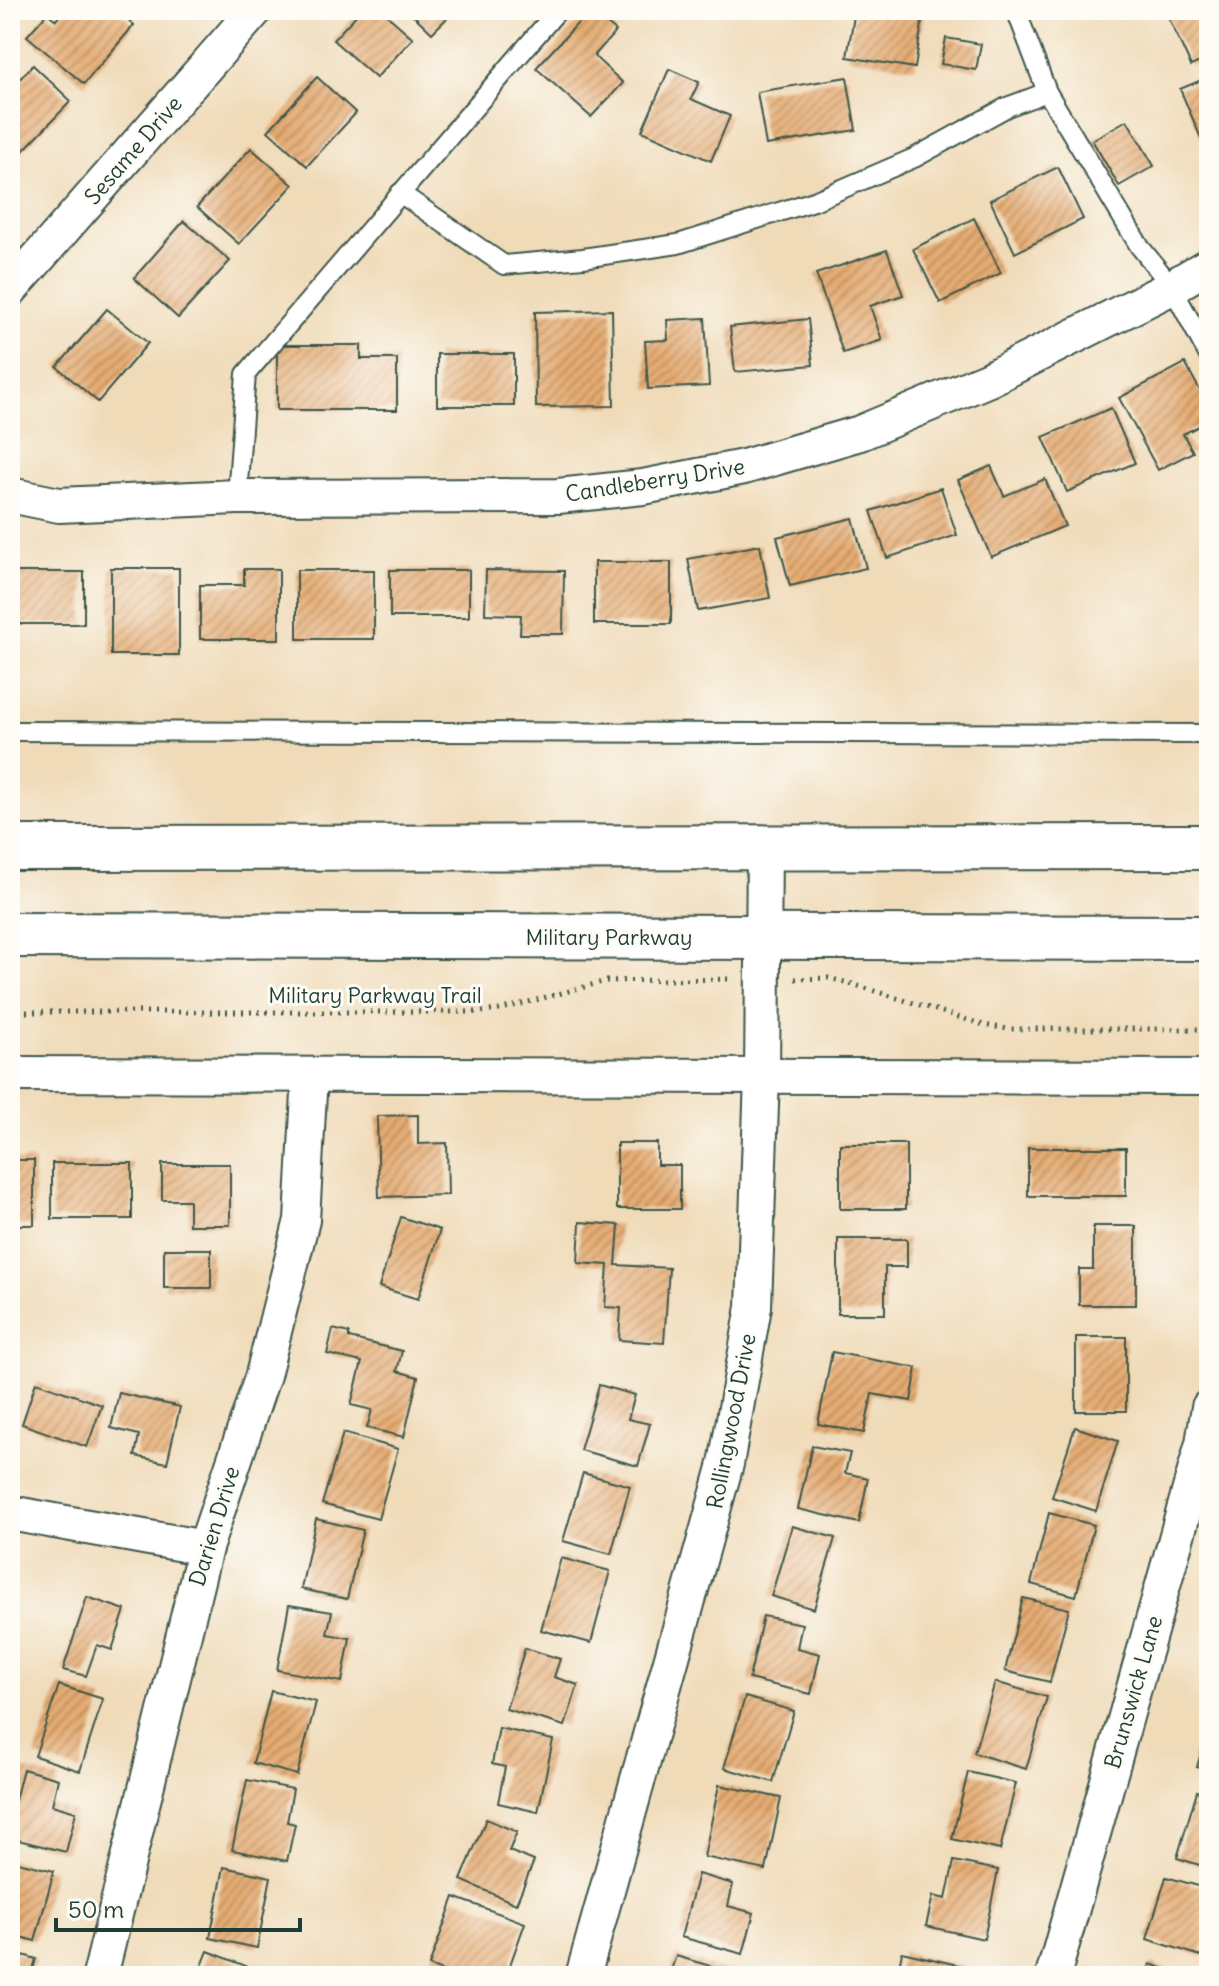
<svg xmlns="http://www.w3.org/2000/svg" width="1219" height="1986" viewBox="0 0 1219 1986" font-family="Delius,sans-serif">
  <defs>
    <pattern id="building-hatch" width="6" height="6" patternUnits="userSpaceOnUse" patternTransform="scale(2)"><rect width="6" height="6" fill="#e5ab72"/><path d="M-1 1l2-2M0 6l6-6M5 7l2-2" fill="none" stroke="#b98c5e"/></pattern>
  </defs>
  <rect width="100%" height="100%" fill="#fdfcf7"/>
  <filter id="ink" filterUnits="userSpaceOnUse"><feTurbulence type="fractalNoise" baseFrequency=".0125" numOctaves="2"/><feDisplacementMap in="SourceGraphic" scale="16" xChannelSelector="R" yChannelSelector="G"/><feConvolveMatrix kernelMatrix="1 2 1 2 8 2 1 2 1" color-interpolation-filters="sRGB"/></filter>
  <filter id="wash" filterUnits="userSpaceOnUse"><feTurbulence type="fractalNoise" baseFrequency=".006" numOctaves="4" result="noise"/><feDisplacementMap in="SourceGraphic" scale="32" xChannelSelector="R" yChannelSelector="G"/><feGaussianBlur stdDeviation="1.8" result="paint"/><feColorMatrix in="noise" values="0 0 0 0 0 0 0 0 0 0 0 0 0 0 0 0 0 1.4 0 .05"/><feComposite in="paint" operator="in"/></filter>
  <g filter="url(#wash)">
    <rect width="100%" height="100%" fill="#f0dbb9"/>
    <g id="blocks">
      <g fill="url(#building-hatch)">
        <polygon points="65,10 117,10 134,25 84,84 27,36 47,13 56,20"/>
        <polygon points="361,10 381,10 413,38 376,78 333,40"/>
        <polygon points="408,10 455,10 432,33"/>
        <polygon points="590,10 616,31 594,56 623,83 591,117 536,68"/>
        <polygon points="855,10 924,10 915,68 847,57"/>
        <polygon points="1165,10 1209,10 1209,58 1191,66"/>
        <polygon points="946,38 981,44 976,70 941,64"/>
        <polygon points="33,65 71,101 18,156 10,149 10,89"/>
        <polygon points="669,69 699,82 691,99 730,116 711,161 642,131"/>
        <polygon points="317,77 356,113 307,166 268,131"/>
        <polygon points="847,77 856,130 766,145 757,92"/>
        <polygon points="1209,77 1209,157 1180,89"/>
        <polygon points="1127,120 1154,166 1119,186 1092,140"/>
        <polygon points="251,148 293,185 239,244 197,207"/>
        <polygon points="1058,167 1083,219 1015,253 990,200"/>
        <polygon points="974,218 1001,273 940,303 913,249"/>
        <polygon points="184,221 230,261 178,318 134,278"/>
        <polygon points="887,250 903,295 870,306 882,340 843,353 816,274"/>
        <polygon points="107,309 148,343 98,402 57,367"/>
        <polygon points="612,310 614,406 536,407 535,312"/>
        <polygon points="705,318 709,386 648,389 645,341 668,340 667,320"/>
        <polygon points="808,319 813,365 735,372 730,327"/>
        <polygon points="277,345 361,345 361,359 397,359 397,410 277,410"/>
        <rect x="437" y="354" width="77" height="52"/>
        <polygon points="1185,363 1209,407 1209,421 1183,434 1193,452 1158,470 1119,398"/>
        <polygon points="1111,408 1135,463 1067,492 1043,437"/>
        <polygon points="991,466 1004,496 1045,479 1065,526 991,557 958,480"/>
        <polygon points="941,488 957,535 887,558 871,511"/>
        <polygon points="853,518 866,568 790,586 777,537"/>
        <polygon points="760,545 770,598 698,611 688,559"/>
        <rect x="594" y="562" width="77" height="62"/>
        <rect x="111" y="568" width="68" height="87"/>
        <polygon points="244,569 279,569 279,639 200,639 200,585 244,585"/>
        <rect x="297" y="570" width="77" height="69"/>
        <rect x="390" y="570" width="79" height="47"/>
        <polygon points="486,570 564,571 563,634 520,634 521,615 485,614"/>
        <rect x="10" y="572" width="74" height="52"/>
        <polygon points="418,1115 418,1144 447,1143 448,1195 379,1197 377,1116"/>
        <polygon points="617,1143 657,1143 657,1165 680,1165 680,1209 617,1209"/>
        <rect x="840" y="1144" width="66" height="65"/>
        <rect x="1028" y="1148" width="98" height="48"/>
        <rect x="10" y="1160" width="24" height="65"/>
        <rect x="52" y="1163" width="80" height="56"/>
        <polygon points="162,1164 230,1164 230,1225 189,1225 189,1200 162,1200"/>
        <polygon points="401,1217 440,1230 418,1299 379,1287"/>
        <polygon points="580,1222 619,1225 616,1265 669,1268 664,1343 619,1340 621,1308 605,1307 608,1265 578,1263"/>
        <polygon points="1093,1226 1136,1226 1136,1305 1079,1305 1079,1269 1093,1269"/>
        <polygon points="838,1239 907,1239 907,1267 885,1267 885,1314 838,1314"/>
        <rect x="164" y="1249" width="47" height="39"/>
        <polygon points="333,1329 349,1333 349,1338 402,1351 397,1371 418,1377 404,1437 367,1428 372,1410 351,1405 362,1362 327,1354"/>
        <rect x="1076" y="1337" width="50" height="74"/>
        <polygon points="832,1352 917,1368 911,1401 872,1394 864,1433 818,1424"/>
        <polygon points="36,1382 102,1405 87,1447 22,1424"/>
        <polygon points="599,1385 635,1395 628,1419 650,1424 638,1466 580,1450"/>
        <polygon points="119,1393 180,1407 167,1463 135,1456 139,1435 111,1428"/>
        <polygon points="1075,1427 1118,1441 1096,1511 1052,1497"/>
        <polygon points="343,1433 398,1449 378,1519 322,1504"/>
        <polygon points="812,1446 850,1453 845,1473 868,1478 859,1523 798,1509"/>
        <polygon points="583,1473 630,1486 611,1554 563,1541"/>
        <polygon points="1049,1513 1094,1525 1076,1596 1031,1584"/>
        <polygon points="316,1519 363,1530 347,1599 301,1589"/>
        <polygon points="792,1526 835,1538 814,1609 771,1596"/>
        <polygon points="561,1558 610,1571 591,1643 541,1630"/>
        <polygon points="87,1597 125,1610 112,1650 97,1645 86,1676 63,1670"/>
        <polygon points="1023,1598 1069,1609 1050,1682 1005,1671"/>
        <polygon points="289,1605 332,1612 327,1634 350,1638 342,1682 277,1670"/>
        <polygon points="763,1616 802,1624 797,1648 820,1654 811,1694 749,1679"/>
        <polygon points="525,1648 560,1659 554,1677 578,1685 565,1726 506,1709"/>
        <polygon points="995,1682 1047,1697 1026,1769 974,1753"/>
        <polygon points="59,1685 103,1699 80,1771 35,1756"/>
        <polygon points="271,1691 316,1702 297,1775 253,1763"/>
        <polygon points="745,1697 794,1711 773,1782 724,1768"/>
        <polygon points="499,1728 553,1740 538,1812 498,1803 505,1767 492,1764"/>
        <polygon points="1208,1729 1209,1729 1209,1771 1197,1767"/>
        <polygon points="23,1769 58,1779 52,1805 76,1812 66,1852 10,1838 10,1819"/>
        <polygon points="968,1772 1016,1783 1000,1850 952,1839"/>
        <polygon points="247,1780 293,1789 287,1822 295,1824 287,1861 232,1850"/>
        <polygon points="719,1785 781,1798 766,1870 704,1857"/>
        <polygon points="1197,1791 1209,1795 1209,1868 1177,1858"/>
        <polygon points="486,1819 517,1832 509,1851 534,1861 516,1904 461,1880"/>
        <polygon points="10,1860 54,1871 35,1941 10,1934"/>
        <polygon points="954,1861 998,1870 984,1939 926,1926 933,1896 946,1899"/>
        <polygon points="224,1867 271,1877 257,1948 210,1938"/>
        <polygon points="698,1874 733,1884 728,1906 754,1913 743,1954 681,1937"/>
        <polygon points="1166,1877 1209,1889 1209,1929 1201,1956 1147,1939"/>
        <polygon points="454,1897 525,1923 506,1976 455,1976 429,1966"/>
        <polygon points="10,1951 36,1959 31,1976 10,1976"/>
        <polygon points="208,1951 256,1970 254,1976 198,1976"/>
        <polygon points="902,1952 962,1966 959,1976 897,1976"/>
        <polygon points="676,1956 741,1975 741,1976 669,1976"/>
        <polygon points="1150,1964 1183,1975 1183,1976 1146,1976"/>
      </g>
    </g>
  </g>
  <g filter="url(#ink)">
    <use href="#blocks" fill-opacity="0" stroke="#3e5548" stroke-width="2"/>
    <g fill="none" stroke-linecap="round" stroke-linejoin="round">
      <defs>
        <g id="lane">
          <polyline points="1016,10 1047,92 1140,247 1172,287 1209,356"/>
          <polyline points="400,193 504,265 583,258 678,244 814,201 914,158 1007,107 1047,92"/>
          <polyline points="237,497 246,374 558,10"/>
          <polyline points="10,731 1209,734"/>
        </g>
        <g id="street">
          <polyline points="10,290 255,10"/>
          <polyline points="10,495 59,505 237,497 558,496 643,487 744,467 860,433 989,379 1172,287 1209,265"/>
          <polyline points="10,1074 1209,1077"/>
          <polyline points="10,1513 205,1548"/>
          <polyline points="100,1976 205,1548 263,1375 302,1220 310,1075"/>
          <polyline points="583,1976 726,1464 754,1307 762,1076 764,849"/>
          <polyline points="1053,1976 1203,1443 1209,1407"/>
        </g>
        <g id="secondary">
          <polyline points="10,848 1209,847"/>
          <polyline points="10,935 1209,938"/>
        </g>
      </defs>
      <use href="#lane" stroke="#3e5548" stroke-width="22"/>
      <use href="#street" stroke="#3e5548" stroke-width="38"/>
      <use href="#secondary" stroke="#3e5548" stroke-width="48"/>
      <g stroke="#3e5548" stroke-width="5" stroke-dasharray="2 6" stroke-linecap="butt">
        <polyline points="795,979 828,978 849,983 984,1025 1008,1029 1209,1029"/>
        <polyline points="10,1012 481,1012 499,1010 606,981 733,979"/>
      </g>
      <use href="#lane" stroke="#fff" stroke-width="18"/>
      <use href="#street" stroke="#fff" stroke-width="34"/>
      <use href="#secondary" stroke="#fff" stroke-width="44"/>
    </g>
  </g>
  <g text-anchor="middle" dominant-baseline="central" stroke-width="6" stroke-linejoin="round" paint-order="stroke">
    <g font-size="22" fill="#1f3d34" stroke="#fdfcf7">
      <text transform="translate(133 150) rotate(-49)">Sesame Drive</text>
      <text transform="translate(655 480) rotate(-9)">Candleberry Drive</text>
      <text x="609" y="937">Military Parkway</text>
      <text x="375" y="995">Military Parkway Trail</text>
      <text transform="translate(731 1421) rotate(-79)">Rollingwood Drive</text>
      <text transform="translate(214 1526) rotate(-73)">Darien Drive</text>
      <text transform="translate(1133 1692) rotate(-74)">Brunswick Lane</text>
    </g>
  </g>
  <rect width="1219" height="1986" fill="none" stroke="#fdfcf7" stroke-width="40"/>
  <path d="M56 1918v12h244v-12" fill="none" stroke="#1f3d34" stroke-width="4"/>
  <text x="68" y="1918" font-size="24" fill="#1f3d34" stroke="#fdfcf7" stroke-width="6" paint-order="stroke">50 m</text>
</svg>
